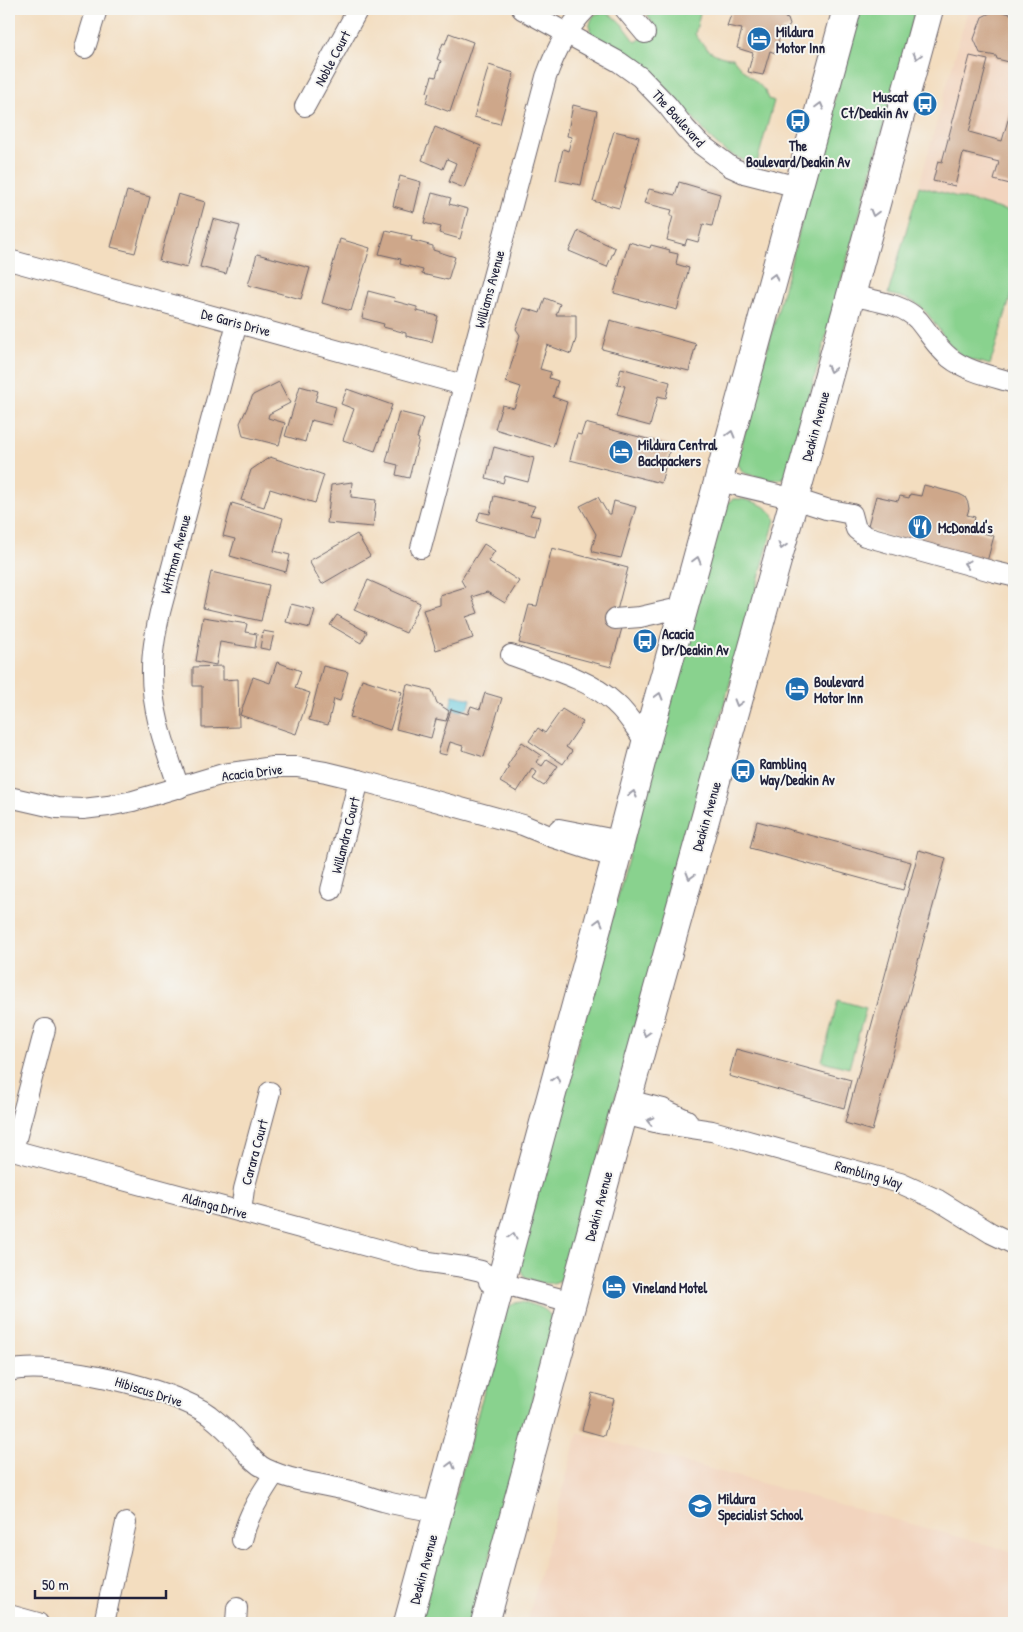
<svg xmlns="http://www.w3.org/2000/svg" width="1023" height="1632" viewBox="0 0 1023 1632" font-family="'Patrick Hand',sans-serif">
  <rect width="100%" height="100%" fill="#f6f6f2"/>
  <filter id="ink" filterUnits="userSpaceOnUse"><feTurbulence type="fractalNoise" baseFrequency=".02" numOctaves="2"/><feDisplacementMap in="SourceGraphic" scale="10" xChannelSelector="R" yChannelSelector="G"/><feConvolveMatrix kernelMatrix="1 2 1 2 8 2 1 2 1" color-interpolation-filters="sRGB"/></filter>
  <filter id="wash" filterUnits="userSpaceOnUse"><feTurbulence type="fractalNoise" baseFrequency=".0096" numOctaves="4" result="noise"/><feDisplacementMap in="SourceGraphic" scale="20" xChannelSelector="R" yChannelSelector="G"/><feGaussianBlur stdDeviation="1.12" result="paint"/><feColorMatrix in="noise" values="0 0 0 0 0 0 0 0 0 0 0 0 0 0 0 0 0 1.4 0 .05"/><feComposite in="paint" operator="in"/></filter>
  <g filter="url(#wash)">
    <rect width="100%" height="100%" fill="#f3ddbf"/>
    <g fill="#f2d4be">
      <polygon points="968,9 1014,9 1014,213 919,186"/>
      <polygon points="578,1433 1014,1552 1014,1623 527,1623"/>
    </g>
    <g fill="#89d28e" stroke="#567a64">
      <path d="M657 9H701L695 34C704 48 715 58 733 58 741 72 765 85 769 99L774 101 756 166 726 152 715 143C692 118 671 88 643 67 633 59 596 40 591 33 588 26 591 20 594 15 613 6 626 30 636 42L656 29 647 14Z"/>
      <polygon points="859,9 916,9 789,471 782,479 772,480 747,474 742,471 737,462"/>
      <path d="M919 186 1014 213V286L990 365C982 362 972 361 964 357 945 345 937 322 921 307 912 299 899 297 888 294Z"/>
      <path d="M733 499C746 498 772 505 775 520L567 1272C559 1289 537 1284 524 1276L518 1265 724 505Z"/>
      <polygon points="838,1000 866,1008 849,1068 822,1061"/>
      <path d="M521 1302C536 1306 552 1307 553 1326L472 1623H420L507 1308 515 1303Z"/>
    </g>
    <polygon fill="#5fc7db" stroke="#40748b" points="453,695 471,699 469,707 461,711 450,708"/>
    <g id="blocks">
      <g fill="#cea78a">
        <polygon points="733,9 787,9 785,18 788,19 790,25 788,28 782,29 775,53 770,51 763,75 748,72 753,53 737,48 742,29 727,26"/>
        <polygon points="996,10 1014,15 1014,42 1009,62 997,59 996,56 980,53 974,39 982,17"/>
        <polygon points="449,33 473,42 450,112 426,103 429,93 427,92 432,76 436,77 441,61 437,59 443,43 445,44"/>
        <polygon points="970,56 988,60 969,132 1002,141 1014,99 1014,185 994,180 999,162 963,153 955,186 933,181 938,161 942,162"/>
        <polygon points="489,65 514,73 500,124 474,117"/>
        <polygon points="573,105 597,111 581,185 556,180 563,149 568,151 572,137 567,136"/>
        <polygon points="435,127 481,146 464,188 449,182 456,163 447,159 443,169 422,160"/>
        <polygon points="614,131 639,137 619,208 593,201"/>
        <polygon points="400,176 421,182 414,212 393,206"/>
        <polygon points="679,182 720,194 712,226 703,224 698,242 687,239 685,245 667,240 673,216 670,216 672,210 644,203 649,189 675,195"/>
        <polygon points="127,191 150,197 135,253 111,247"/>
        <polygon points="432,193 451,198 449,204 468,209 460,239 439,233 441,227 424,223"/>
        <polygon points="178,194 205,202 187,268 159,261"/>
        <polygon points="213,219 240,226 226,274 200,267"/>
        <polygon points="386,230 412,236 411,240 433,246 433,250 455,257 448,280 422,274 423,270 400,264 401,259 379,254"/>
        <polygon points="578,231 615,248 607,267 569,251"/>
        <polygon points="340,239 370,248 351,311 322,303"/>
        <polygon points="629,242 650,248 651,245 670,250 669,252 678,254 676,264 689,268 677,310 614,293"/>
        <polygon points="257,254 310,268 301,299 248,285"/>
        <polygon points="368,291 395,298 394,301 417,307 417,311 438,316 432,342 406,336 406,333 383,327 384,324 362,318"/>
        <polygon points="545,298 560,304 556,315 576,315 576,339 571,354 547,345 540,369 551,372 549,378 558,381 553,397 567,402 553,447 495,429 502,405 514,408 521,387 506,382 520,335 516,329 524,308 540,313"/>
        <polygon points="610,320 696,344 689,371 602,349"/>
        <polygon points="621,368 670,382 666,398 658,396 650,426 616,417 625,386 617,385"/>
        <polygon points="279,382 290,403 269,414 268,418 285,423 279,445 243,436 240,423 253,395"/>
        <polygon points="300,386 318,391 315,401 336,407 331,425 311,420 305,442 285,436"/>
        <polygon points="347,389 392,405 375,451 343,440 354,409 341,404"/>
        <polygon points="399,412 423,418 417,438 419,439 409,478 396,475 398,465 386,462"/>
        <polygon points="585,423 671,445 661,483 570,460 577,434 581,435"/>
        <polygon points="494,447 534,458 528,482 505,476 503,483 486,478"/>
        <polygon points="270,457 324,475 315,503 270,489 264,507 241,500 251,470"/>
        <polygon points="352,482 351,497 376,500 373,527 327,523 331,485"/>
        <polygon points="924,485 959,494 965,497 968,503 969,509 967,515 975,517 972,530 994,536 985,569 867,529 876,496 898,501 900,496 909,498 910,494 921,496"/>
        <polygon points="494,496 535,506 530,515 540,517 535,536 477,521 480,512 490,514"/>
        <polygon points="598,497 608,514 611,514 614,501 636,507 621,558 593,552 592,548 596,534 580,506"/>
        <polygon points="232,503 283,518 274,551 290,555 286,572 230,556 235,539 223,536"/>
        <polygon points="357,534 370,556 322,584 309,561"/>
        <polygon points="484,544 495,551 488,561 519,581 505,603 487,592 472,597 478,613 466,617 473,638 436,650 423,610 440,605 440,595 465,587 461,580"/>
        <polygon points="552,548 628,568 613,626 622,628 611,667 519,643 529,605 537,606"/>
        <polygon points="211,572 269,585 261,621 203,608"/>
        <polygon points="368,580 420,603 406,633 354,610"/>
        <polygon points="291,604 315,610 310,628 286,622"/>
        <polygon points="337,615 367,632 361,643 330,625"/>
        <polygon points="203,617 247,624 245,632 257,634 255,648 220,642 216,665 196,661"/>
        <polygon points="263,631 274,633 270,650 260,648"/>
        <polygon points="277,662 301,671 295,688 310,693 296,734 240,715 253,677 270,683"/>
        <polygon points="223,666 223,680 238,679 239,727 202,728 202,686 193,686 193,667"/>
        <polygon points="323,666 348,672 340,701 334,699 328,725 309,720"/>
        <polygon points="362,679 402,692 390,730 350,717"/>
        <polygon points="407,684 432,690 437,703 449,711 446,721 436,719 431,738 396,729"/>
        <polygon points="485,693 502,698 484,757 462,750 463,746 450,742 446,755 438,753 451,709 468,714 471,706 480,709"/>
        <polygon points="562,709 583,722 566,747 572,751 563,764 529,741 538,728 545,733"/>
        <polygon points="522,742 541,755 536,762 542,766 547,759 558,766 544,786 533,779 537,772 532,769 517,792 500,782 509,767 507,766"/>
        <polygon points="757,821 911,862 903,890 750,848"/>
        <polygon points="919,850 946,858 872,1131 845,1123"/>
        <polygon points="736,1049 851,1080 844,1108 729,1076"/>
        <polygon points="592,1393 614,1399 604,1436 582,1430"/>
      </g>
    </g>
  </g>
  <g filter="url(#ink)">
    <use href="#blocks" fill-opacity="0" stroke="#6b6369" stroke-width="1"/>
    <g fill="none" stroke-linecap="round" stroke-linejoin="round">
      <defs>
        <g id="minor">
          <polyline points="522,9 619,62 640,77 667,105 685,128 699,143 731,167 744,173 798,187"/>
          <polyline points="625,9 645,33"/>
          <polyline points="85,48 97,9"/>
          <polyline points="305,106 358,9"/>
          <polyline points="9,260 463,385"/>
          <path d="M851 295C873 301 902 303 918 320 929 333 937 348 950 358 966 371 995 377 1014 383"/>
          <polyline points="719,481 795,499 826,509 852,514 856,529 865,536 995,572 1012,576 1014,576"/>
          <path d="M421 548 546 77C555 52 567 28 586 9"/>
          <polyline points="615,619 640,617 684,607"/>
          <path d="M511 655C546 668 587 677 615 703 628 714 636 729 646 743"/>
          <path d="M179 788C166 749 151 711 152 669 152 650 156 630 160 612L237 323"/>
          <polyline points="9,797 57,808 83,809 108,806 133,801 223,774 273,767 297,767 326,772 359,780 523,825 552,837 616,858"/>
          <polyline points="559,829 621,841"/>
          <polyline points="331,890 359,780"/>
          <polyline points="627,1100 663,1109 687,1120"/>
          <polyline points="624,1114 659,1123 712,1131 900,1183 938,1200 991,1233 1014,1244"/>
          <polyline points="9,1149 422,1261 464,1267 481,1271 500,1283"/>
          <polyline points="13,1150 45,1029"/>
          <polyline points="241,1212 244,1189 270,1092"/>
          <polyline points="489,1282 500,1283 572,1302"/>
          <path d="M9 1371C52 1360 172 1388 209 1415 219 1423 228 1431 237 1441 246 1451 253 1463 266 1469 292 1481 319 1484 347 1490 359 1493 371 1498 383 1501 401 1506 420 1509 439 1512"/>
          <path d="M242 1540C248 1514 261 1494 275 1473"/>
          <polyline points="9,1615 38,1623"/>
          <polyline points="104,1623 126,1523"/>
          <polyline points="236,1623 237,1608"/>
        </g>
        <g id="highway">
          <polyline points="408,1623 616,858 646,743 684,607 847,9"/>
          <polyline points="485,1623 627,1100 851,295 929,9"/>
        </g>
      </defs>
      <use href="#minor" stroke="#6b6369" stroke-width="22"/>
      <use href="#highway" stroke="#6b6369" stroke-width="30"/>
      <use href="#minor" stroke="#fff" stroke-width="20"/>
      <use href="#highway" stroke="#fff" stroke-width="28"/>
    </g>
    <defs><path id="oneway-chevron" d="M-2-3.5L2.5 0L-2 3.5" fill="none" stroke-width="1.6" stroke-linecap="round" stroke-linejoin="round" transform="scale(1.25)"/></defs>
    <g stroke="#9c9ca7">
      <use href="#oneway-chevron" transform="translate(917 56) rotate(105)"/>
      <use href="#oneway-chevron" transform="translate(820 106) rotate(-75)"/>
      <use href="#oneway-chevron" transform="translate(874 213) rotate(105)"/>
      <use href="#oneway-chevron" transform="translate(774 277) rotate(-75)"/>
      <use href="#oneway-chevron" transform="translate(831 369) rotate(105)"/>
      <use href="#oneway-chevron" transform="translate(731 434) rotate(-75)"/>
      <use href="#oneway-chevron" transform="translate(782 546) rotate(106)"/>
      <use href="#oneway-chevron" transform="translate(697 560) rotate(-75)"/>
      <use href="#oneway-chevron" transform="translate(967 564) rotate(-164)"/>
      <use href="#oneway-chevron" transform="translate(659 696) rotate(-74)"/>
      <use href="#oneway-chevron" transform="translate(738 703) rotate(106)"/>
      <use href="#oneway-chevron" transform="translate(633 794) rotate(-76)"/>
      <use href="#oneway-chevron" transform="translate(690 876) rotate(106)"/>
      <use href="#oneway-chevron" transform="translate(599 922) rotate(-75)"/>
      <use href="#oneway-chevron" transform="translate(646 1033) rotate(106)"/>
      <use href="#oneway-chevron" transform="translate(556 1079) rotate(-75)"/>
      <use href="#oneway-chevron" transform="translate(650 1121) rotate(-167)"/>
      <use href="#oneway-chevron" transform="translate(513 1236) rotate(-75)"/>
      <use href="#oneway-chevron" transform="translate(451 1465) rotate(-75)"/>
    </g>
  </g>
  <defs>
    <symbol id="hotel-disc" viewBox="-11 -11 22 22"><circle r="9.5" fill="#1f6fb2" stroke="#f6f6f2"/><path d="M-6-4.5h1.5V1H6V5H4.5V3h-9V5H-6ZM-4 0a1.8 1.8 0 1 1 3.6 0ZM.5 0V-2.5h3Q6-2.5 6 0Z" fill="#fff"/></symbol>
    <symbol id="bus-disc" viewBox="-11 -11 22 22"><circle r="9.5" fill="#1f6fb2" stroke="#f6f6f2"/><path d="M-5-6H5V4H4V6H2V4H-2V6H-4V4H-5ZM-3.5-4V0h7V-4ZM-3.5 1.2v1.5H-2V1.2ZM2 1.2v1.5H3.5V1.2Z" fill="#fff"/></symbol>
    <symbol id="restaurant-disc" viewBox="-11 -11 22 22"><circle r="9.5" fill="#1f6fb2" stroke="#f6f6f2"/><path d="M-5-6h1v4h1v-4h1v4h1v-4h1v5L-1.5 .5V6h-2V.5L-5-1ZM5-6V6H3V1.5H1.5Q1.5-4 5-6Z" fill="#fff"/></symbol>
    <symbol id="school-disc" viewBox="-11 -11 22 22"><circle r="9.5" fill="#1f6fb2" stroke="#f6f6f2"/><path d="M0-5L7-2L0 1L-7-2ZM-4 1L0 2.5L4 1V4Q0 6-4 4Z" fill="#fff"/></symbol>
  </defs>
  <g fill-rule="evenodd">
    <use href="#hotel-disc" x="745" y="25" width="28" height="28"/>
    <use href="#bus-disc" x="911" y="90" width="28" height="28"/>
    <use href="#bus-disc" x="784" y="107" width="28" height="28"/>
    <use href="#hotel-disc" x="607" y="438" width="28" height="28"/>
    <use href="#restaurant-disc" x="906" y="513" width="28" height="28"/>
    <use href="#bus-disc" x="631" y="627" width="28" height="28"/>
    <use href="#hotel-disc" x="783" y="675" width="28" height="28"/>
    <use href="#bus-disc" x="729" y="757" width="28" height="28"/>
    <use href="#hotel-disc" x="600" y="1273" width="28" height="28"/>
    <use href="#school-disc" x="686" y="1492" width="28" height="28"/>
  </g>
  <g text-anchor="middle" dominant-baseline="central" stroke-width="4" stroke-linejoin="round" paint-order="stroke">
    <g font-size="14" font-weight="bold" fill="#22223b" stroke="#f6f6f2" text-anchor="start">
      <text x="776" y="31">Mildura<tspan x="776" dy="16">Motor Inn</tspan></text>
      <text x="908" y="96" text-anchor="end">Muscat<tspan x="908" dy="16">Ct/Deakin Av</tspan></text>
      <text x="798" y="145" text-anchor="middle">The<tspan x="798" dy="16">Boulevard/Deakin Av</tspan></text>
      <text x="638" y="444">Mildura Central<tspan x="638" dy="16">Backpackers</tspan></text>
      <text x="938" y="527">McDonald's</text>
      <text x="662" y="633">Acacia<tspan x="662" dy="16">Dr/Deakin Av</tspan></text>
      <text x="814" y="681">Boulevard<tspan x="814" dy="16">Motor Inn</tspan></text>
      <text x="760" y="763">Rambling<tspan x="760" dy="16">Way/Deakin Av</tspan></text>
      <text x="632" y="1287">Vineland Motel</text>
      <text x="718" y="1498">Mildura<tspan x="718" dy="16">Specialist School</tspan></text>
    </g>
    <g font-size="14" fill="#22223b" stroke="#f6f6f2">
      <text transform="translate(332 58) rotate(-62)">Noble Court</text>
      <text transform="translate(679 118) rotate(48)">The Boulevard</text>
      <text transform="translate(489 289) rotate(-75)">Williams Avenue</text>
      <text transform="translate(236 322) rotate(15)">De Garis Drive</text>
      <text transform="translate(815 426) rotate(-75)">Deakin Avenue</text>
      <text transform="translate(175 554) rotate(-75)">Wittman Avenue</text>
      <text transform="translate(252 772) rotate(-7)">Acacia Drive</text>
      <text transform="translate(706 816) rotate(-74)">Deakin Avenue</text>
      <text transform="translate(345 835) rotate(-76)">Willandra Court</text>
      <text transform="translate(254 1152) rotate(-75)">Carara Court</text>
      <text transform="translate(869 1174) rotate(16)">Rambling Way</text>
      <text transform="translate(215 1205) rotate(15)">Aldinga Drive</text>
      <text transform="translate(598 1206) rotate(-75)">Deakin Avenue</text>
      <text transform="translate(149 1391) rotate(18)">Hibiscus Drive</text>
      <text transform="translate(423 1569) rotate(-75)">Deakin Avenue</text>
    </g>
  </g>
  <rect width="1023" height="1632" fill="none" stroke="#f6f6f2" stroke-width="30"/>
  <path d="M35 1590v8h131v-8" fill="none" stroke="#22223b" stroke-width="2.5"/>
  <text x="42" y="1590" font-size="15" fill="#22223b" stroke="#f6f6f2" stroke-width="4" paint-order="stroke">50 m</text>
</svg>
